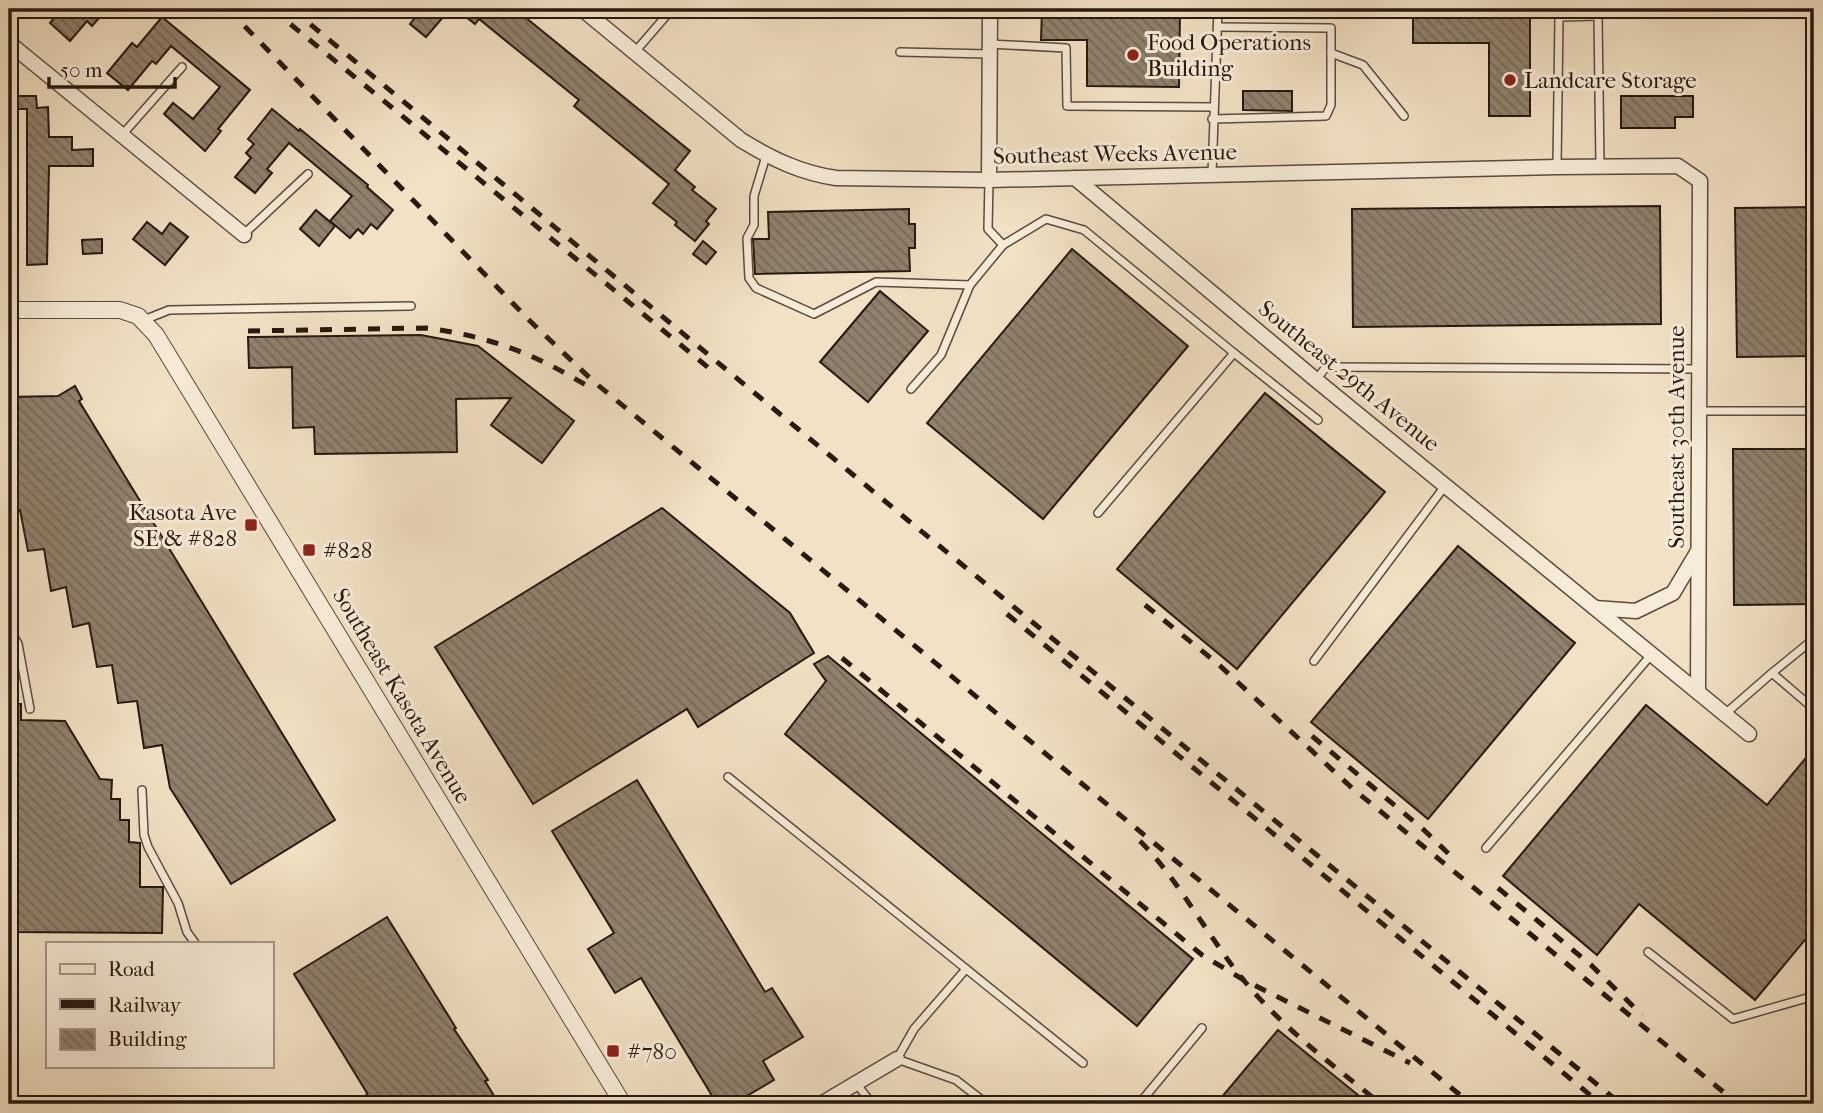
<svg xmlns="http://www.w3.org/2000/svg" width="1823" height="1113" viewBox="0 0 1823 1113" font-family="'IM FELL French Canon',serif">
  <defs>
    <pattern id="building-back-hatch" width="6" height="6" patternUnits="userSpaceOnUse" patternTransform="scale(1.75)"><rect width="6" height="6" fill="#90816e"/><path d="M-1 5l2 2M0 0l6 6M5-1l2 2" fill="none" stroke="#756959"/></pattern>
  </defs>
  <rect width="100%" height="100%" fill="#f2e1c4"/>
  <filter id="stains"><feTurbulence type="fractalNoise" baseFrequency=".00286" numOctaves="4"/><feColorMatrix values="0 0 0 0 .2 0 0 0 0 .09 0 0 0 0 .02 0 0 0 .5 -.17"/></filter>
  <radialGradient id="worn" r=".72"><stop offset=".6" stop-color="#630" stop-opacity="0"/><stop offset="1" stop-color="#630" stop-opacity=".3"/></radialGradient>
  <g fill="url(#building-back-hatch)" stroke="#261910" stroke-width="2">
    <polygon points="62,9 107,9 92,26 87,21 70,41 50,23"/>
    <polygon points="422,9 450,9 426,37 410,24"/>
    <polygon points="456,9 515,9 690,151 675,170 695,187 692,190 716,209 706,221 709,224 695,241 675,225 677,222 653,203 669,184 574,106 579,100 479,19 475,24"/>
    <polygon points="1042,9 1180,9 1179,87 1087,86 1087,40 1041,40"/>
    <polygon points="1413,9 1476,9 1476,17 1530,17 1530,116 1489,116 1489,43 1413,43"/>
    <polygon points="162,17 250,90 218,129 221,131 205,151 164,114 173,103 193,119 220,87 171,46 156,64 152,61 128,90 107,73 132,43 137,47"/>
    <polygon points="1243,91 1292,91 1292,111 1243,110"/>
    <polygon points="18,96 36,96 37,108 48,107 49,137 72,137 72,150 93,149 93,166 49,166 47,264 27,265 27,109 18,109"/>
    <polygon points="1621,96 1693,96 1693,117 1675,117 1675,128 1621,128"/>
    <polygon points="272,109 299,131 300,129 368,185 367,187 393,210 377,229 371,224 363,234 358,229 350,238 330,221 352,196 289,143 267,169 272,173 255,193 235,177 251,158 246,153 254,144 248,139"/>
    <polygon points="1660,206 1661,324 1353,327 1352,209"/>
    <polygon points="1814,207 1814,356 1737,357 1735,208"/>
    <polygon points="909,209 909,224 915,224 915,248 909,248 910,271 755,274 753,239 769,239 768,212"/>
    <polygon points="316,210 335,226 319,246 300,229"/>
    <polygon points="147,222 162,234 170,223 188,237 165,265 133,239"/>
    <polygon points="102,239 102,253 83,254 82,240"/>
    <polygon points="703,241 716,252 706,264 693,254"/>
    <polygon points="1072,249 1188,346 1043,519 927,423"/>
    <polygon points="880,291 928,331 868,402 820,362"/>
    <polygon points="421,335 478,346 574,421 542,463 491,425 511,398 456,399 457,452 315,454 314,427 293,428 292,367 249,368 248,337"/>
    <polygon points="75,386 82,399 79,401 335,820 231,884 170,788 162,745 144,748 137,701 118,703 112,665 97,667 89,623 73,627 66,587 51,591 44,549 28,551 20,510 9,513 9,397 58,396"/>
    <polygon points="1265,393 1385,492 1237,669 1117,569"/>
    <polygon points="1733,449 1814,449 1814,604 1734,605"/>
    <polygon points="662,508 790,613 814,653 698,727 687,709 533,804 435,647"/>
    <polygon points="1458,546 1575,643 1428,819 1311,722"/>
    <polygon points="828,656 1193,959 1137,1026 785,734 826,681 814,664"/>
    <polygon points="9,704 21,704 21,720 65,721 100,779 112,780 111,799 120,799 120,820 129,820 129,842 140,843 140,887 163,887 162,933 9,932"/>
    <polygon points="1646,705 1767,805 1814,748 1814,929 1755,1000 1639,904 1597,955 1503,876"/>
    <polygon points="637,780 765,992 772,988 803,1037 763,1061 774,1080 733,1104 717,1104 641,978 615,993 588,949 614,933 552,831"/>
    <polygon points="387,917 456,1028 454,1029 488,1080 485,1081 499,1104 364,1104 367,1093 294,974"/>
    <polygon points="1278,1030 1369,1104 1216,1104"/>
  </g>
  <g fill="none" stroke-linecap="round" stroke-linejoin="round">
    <defs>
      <g id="service">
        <polyline points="9,10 9,9"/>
        <polyline points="1598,16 1600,166"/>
        <polyline points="990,44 1066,48 1067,106 1213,107"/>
        <polyline points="900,52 989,54"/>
        <polyline points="634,53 672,9"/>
        <polyline points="1331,53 1363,65 1404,116"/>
        <polyline points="1212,119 1326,116 1331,105 1331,28 1218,27"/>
        <polyline points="122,135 182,67"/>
        <polyline points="766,156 754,196 754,225 747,238 749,278 756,288 814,314 876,282 970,285 1003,245 988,229 989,180"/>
        <polyline points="1557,166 1559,17 1598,16 1598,9"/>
        <polyline points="1212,174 1218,9"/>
        <polyline points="244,234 308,174"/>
        <polyline points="1003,245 1046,219 1084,230 1234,353 1098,513"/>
        <polyline points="144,320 169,310 411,306"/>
        <polyline points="1234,353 1318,420"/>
        <polyline points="1316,380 1326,367 1698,369"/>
        <polyline points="911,389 941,355 970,285"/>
        <polyline points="1699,411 1814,411"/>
        <polyline points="9,628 18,644 30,709"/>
        <polyline points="1314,661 1445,486"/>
        <polyline points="1772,673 1810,642 1814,642"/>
        <polyline points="1725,714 1772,673 1814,709"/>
        <polyline points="728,777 1083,1063"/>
        <polyline points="142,790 144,835 148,847 178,903 187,932 195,943"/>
        <polyline points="1486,848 1651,655"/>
        <polyline points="1648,952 1733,1019 1814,996"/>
        <polyline points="966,969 914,1029 897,1059 956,1080 987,1104"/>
        <polyline points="856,1083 872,1104"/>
        <polyline points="1139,1104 1202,1028"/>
      </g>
      <g id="minor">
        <path d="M582 9 741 140C772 159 801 173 836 178L989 180 1557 167 1678 166 1700 181 1698 692"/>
        <polyline points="9,43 244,235"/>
        <polyline points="1075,178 1316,380 1749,734"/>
        <polyline points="989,180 990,9"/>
        <polyline points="1595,608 1636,611 1673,593 1698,551"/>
        <polyline points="821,1104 897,1059"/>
      </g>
      <polyline id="tertiary" points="9,310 120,310 138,316 156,335 623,1104"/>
    </defs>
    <use href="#service" stroke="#594b3d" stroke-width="10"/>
    <use href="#minor" stroke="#594b3d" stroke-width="17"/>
    <use href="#tertiary" stroke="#594b3d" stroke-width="18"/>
    <use href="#service" stroke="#f7ecd9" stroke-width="7"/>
    <use href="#minor" stroke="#f7ecd9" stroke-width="14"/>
    <use href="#tertiary" stroke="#f7ecd9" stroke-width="16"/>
    <g stroke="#261910" stroke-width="5" stroke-dasharray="12 12" stroke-linecap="butt">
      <polyline points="228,9 530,321 593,381 1471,1104"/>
      <polyline points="272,9 710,369"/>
      <polyline points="292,9 904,517 1621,1104"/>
      <path d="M248 331 426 328C489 336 535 354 589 387"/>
      <polyline points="1145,605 1217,663 1352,788 1738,1104"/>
      <polyline points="1007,614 1601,1104"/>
      <polyline points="842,658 1202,955 1244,980 1410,1063"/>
      <polyline points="1312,736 1424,830 1455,860"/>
      <path d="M1140 841C1179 880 1209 939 1246 983 1285 1030 1334 1066 1381 1104"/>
      <polyline points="1498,888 1591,965 1642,1015"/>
    </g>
  </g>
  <g fill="#8f2418" stroke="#f7ecd9" stroke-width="2.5">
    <circle cx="1133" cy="55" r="7"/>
    <circle cx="1510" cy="80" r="7"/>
    <rect x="244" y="518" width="14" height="14" rx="3.5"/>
    <rect x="302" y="543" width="14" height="14" rx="3.5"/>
    <rect x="606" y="1044" width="14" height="14" rx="3.5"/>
  </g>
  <g text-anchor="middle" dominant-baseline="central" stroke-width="6" stroke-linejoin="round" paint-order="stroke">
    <g font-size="23" fill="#261910" stroke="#f7ecd9" text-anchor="start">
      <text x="1147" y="42">Food Operations<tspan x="1147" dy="26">Building</tspan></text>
      <text x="1524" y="80">Landcare Storage</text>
      <text x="237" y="512" text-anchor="end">Kasota Ave<tspan x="237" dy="26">SE &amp; #828</tspan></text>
      <text x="323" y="550">#828</text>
      <text x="627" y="1051">#780</text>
    </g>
    <g font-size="23" fill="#261910" stroke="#f7ecd9">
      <text transform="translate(1115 154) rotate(-1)">Southeast Weeks Avenue</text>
      <text transform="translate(1349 376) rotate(39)">Southeast 29th Avenue</text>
      <text transform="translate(1676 437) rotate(-90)">Southeast 30th Avenue</text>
      <text transform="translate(402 696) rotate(59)">Southeast Kasota Avenue</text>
    </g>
  </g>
  <rect width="1823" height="1113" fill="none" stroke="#f2e1c4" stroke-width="35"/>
  <rect x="10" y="10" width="1802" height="1092" fill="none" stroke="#261910" stroke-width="3.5"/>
  <rect x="18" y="18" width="1788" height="1078" fill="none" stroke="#261910" stroke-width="2"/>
  <rect x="46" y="942" width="228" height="126" fill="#f7ecd9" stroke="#a39889" stroke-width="2"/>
  <rect x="60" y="964" width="35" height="10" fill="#f7ecd9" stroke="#a39889" stroke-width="2"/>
  <text x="108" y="976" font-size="21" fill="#261910">Road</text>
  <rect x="60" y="999" width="35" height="10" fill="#261910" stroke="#a39889" stroke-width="2"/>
  <text x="108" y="1012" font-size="21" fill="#261910">Railway</text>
  <rect x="60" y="1029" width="35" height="21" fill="url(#building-back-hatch)" stroke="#a39889" stroke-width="2"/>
  <text x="108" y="1046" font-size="21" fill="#261910">Building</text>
  <path d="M49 77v10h126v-10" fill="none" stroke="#261910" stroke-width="3.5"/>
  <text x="60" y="77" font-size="21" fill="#261910" stroke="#f7ecd9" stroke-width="5" paint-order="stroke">50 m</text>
  <rect width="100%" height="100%" filter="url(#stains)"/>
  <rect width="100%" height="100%" fill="url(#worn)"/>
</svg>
